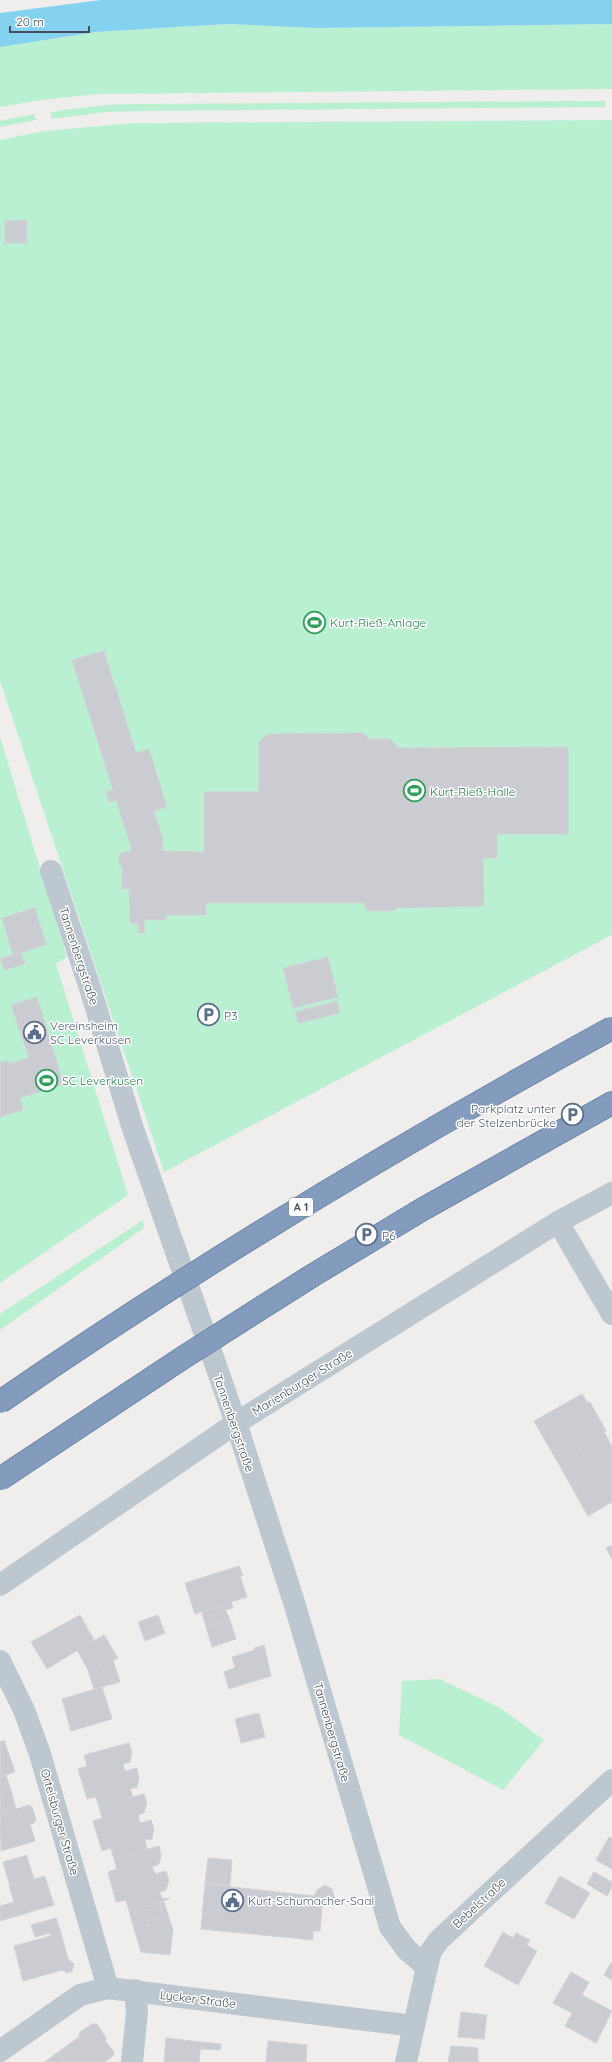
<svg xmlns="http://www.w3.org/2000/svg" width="612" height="2062" viewBox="0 0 612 2062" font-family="Quicksand,sans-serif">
  <rect width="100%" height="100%" fill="#f0eded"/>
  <g fill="#b9f0d2">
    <polygon points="228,24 316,28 612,24 612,89 98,94 41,100 0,107 0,47 96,32"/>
    <polygon points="605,101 605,107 142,111 106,112 52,119 50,112 104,105 139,104"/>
    <polygon points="34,114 36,120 0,127 0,121"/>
    <polygon points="612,120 612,935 164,1172 0,681 0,140 44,131 134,123"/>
    <polygon points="0,737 67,957 56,964 128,1195 0,1283"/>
    <polygon points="143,1220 144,1228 0,1330 0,1314"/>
    <polygon points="440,1679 500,1708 544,1740 503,1790 399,1735 402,1681"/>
  </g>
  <polygon fill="#84d2ef" points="101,0 612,0 612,24 316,28 228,24 96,32 0,47 0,13"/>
  <g fill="#caccd2" stroke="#d1d3d9">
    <polygon points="27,220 27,243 5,243 5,221"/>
    <polygon points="106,650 104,651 116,690 119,690 117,691 133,744 135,743 134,745 136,753 149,749 167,807 154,811 162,837 165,837 162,838 163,851 204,852 204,792 259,792 259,742 268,734 363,733 370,739 390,739 399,748 568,747 568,834 497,834 497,858 483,858 484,906 397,908 393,911 368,911 365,908 365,903 206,903 206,915 166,915 166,920 144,920 145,933 138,933 138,924 130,923 129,889 122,889 122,867 119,864 119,855 123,852 131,852 131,847 116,800 109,802 106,792 113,790 72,660"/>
    <polygon points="37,907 35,909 46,943 48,944 13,955 2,918"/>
    <polygon points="21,952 25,964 4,970 0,959"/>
    <polygon points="328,957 338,997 293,1008 283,968"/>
    <polygon points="37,997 64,1086 62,1085 20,1098 23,1110 0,1117 0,1063 8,1060 9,1064 29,1058 11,1005"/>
    <polygon points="337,1001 340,1013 298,1023 295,1012"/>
    <polygon points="582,1394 588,1403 590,1402 606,1431 604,1432 609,1441 561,1468 534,1421"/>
    <polygon points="609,1441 612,1447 612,1502 588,1516 561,1468"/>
    <polygon points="612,1545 612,1559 606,1548"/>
    <polygon points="239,1566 243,1576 240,1576 247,1597 231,1602 233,1608 225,1610 223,1605 195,1614 185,1583"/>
    <polygon points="223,1605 230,1620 206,1627 202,1612"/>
    <polygon points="80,1615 94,1640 47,1669 31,1642"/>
    <polygon points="158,1615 165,1633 145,1641 138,1622"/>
    <polygon points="230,1620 236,1639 212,1647 206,1627"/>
    <polygon points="104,1635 118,1658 88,1670 77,1650"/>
    <polygon points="264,1645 271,1676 229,1689 224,1672 235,1668 232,1657 255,1650 254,1648"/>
    <polygon points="113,1660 120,1682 94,1689 88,1670"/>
    <polygon points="102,1687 112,1719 71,1731 62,1699"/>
    <polygon points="259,1713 265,1737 241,1743 235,1719"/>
    <polygon points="4,1740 15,1772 0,1777 0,1742"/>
    <polygon points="129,1743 132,1752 130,1762 123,1764 125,1771 137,1768 139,1777 137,1787 130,1789 133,1797 99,1807 96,1797 87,1799 78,1769 87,1766 84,1755"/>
    <polygon points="6,1775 11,1790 0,1793 0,1777"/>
    <polygon points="11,1790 16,1809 0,1814 0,1793"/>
    <polygon points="144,1794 147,1803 144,1813 138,1815 140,1823 151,1820 154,1829 152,1839 145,1840 147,1849 114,1859 111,1848 102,1851 93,1821 102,1818 99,1807"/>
    <polygon points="29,1805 32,1807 36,1820 34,1823 30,1824 35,1841 1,1851 0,1814"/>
    <polygon points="609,1837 612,1839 612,1869 596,1860"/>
    <polygon points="159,1846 161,1855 159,1864 152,1867 155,1874 166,1871 169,1880 166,1890 160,1892 162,1899 169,1898 169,1899 129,1911 126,1900 116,1902 108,1872 117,1869 114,1859"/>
    <polygon points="28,1855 27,1857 34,1879 10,1886 3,1862"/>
    <polygon points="208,1858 232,1860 230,1886 205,1883"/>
    <polygon points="594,1872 612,1882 612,1887 607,1896 587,1884"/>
    <polygon points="45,1876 54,1905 0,1921 0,1906 14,1902 9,1886"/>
    <polygon points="560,1876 590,1893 574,1919 545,1903"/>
    <polygon points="205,1884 314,1896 318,1889 325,1885 332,1889 335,1899 332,1904 322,1906 320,1931 313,1931 313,1940 201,1929"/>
    <polygon points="164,1901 160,1903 164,1916 133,1925 129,1911"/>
    <polygon points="164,1902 173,1930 170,1955 141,1952 133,1925 164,1916 160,1903"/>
    <polygon points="56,1918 61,1933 51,1936 50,1933 35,1937 31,1925"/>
    <polygon points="503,1932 513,1938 516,1933 530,1940 527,1945 537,1951 518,1985 484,1966"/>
    <polygon points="61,1933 68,1959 74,1964 72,1971 67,1973 62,1970 23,1981 14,1946"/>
    <polygon points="611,1963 612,1964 612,1980 604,1975"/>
    <polygon points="571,1972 589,1982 572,2013 553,2003"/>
    <polygon points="582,1995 612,2011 596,2043 565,2026"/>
    <polygon points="461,2012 487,2015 484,2039 458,2037"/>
    <polygon points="92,2024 97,2024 106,2038 105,2041 114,2052 113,2056 104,2062 65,2062 58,2052 79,2037 80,2032"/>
    <polygon points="166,2038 201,2042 199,2062 164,2062"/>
    <polygon points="268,2041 307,2045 306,2062 266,2062"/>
    <polygon points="201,2042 221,2044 220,2050 201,2049"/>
    <polygon points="451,2046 478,2048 478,2062 448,2062"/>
    <polygon points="58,2052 65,2062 45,2062"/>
  </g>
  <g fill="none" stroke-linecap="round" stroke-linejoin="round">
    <defs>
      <polyline id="motorway" points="310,1277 423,1209 612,1103"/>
    </defs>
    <use href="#motorway" stroke="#6e87aa" stroke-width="24"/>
    <g stroke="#bdc7d0" stroke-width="22">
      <polyline points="51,871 90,988 133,1129 236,1423 293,1599 390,1927 407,1950 427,1967"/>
      <polyline points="558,1222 612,1314"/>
      <polyline points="0,1585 236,1423 558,1222 612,1193"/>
      <polyline points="0,1661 24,1710 40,1754 108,1988"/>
      <polyline points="0,2051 80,1995 108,1988 414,2026"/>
      <polyline points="132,2062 137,2012 135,1990"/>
      <polyline points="406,2062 427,1967 431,1951 439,1940 612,1780"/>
    </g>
    <use href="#motorway" stroke="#839cbe" stroke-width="22"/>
    <defs>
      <g id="motorway-bridge">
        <path d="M0 1402C197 1266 402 1143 612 1028"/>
        <polyline points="0,1479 184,1357 310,1277"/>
      </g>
    </defs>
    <use href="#motorway-bridge" stroke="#6e87aa" stroke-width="24" stroke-linecap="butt"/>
    <use href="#motorway-bridge" stroke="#839cbe" stroke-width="22"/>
  </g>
  <defs>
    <symbol id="stadium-ring" viewBox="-11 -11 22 22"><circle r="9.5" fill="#fff" stroke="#2e9e5b" stroke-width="1.5"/><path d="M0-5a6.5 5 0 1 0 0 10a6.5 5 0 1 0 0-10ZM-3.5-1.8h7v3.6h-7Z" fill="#2e9e5b"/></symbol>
    <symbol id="parking-ring" viewBox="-11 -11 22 22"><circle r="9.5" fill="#fff" stroke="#5c6f8a" stroke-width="1.5"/><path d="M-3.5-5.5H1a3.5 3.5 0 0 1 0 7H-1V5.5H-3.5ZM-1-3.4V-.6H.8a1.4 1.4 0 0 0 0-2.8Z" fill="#5c6f8a"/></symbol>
    <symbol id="civic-ring" viewBox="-11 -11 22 22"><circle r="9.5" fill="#fff" stroke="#5c6f8a" stroke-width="1.5"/><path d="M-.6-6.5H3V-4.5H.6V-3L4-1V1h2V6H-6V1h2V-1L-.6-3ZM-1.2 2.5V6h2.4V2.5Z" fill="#5c6f8a"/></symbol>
  </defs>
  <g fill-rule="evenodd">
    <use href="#stadium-ring" x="302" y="610" width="25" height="25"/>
    <use href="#stadium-ring" x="402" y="778" width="25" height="25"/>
    <use href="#parking-ring" x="196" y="1002" width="25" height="25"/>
    <use href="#civic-ring" x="22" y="1020" width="25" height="25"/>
    <use href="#stadium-ring" x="34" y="1068" width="25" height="25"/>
    <use href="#parking-ring" x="560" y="1102" width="25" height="25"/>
    <use href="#parking-ring" x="354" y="1222" width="25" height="25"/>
    <use href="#civic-ring" x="220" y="1888" width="25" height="25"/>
  </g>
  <g text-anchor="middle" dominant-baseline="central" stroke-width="3" stroke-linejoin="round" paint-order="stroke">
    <rect fill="#fff" stroke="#7d848c" stroke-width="1" x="289" y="1198" width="24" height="18" rx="3"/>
    <g font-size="11" font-weight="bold" fill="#454f5b">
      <text x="301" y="1207">A 1</text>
    </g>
    <g font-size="12" fill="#27864d" stroke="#fff" text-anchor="start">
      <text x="330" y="622">Kurt-Rieß-Anlage</text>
      <text x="430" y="791">Kurt-Rieß-Halle</text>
      <text x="62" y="1080">SC Leverkusen</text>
    </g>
    <g font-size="12" fill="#454f5b" stroke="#fff">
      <text transform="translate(79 956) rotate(72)">Tannenbergstraße</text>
      <text transform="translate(302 1382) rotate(-32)">Marienburger Straße</text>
      <text transform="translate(234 1423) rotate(71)">Tannenbergstraße</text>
      <text transform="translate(332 1732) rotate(74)">Tannenbergstraße</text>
      <text transform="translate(60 1822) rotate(74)">Ortelsburger Straße</text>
      <text transform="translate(479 1903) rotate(-43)">Bebelstraße</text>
      <text transform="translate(198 1999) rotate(7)">Lycker Straße</text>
    </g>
    <g font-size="12" fill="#4e5e75" stroke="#fff" text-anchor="start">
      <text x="224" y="1015">P3</text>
      <text x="50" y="1025">Vereinsheim<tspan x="50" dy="14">SC Leverkusen</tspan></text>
      <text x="556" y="1108" text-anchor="end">Parkplatz unter<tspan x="556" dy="14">der Stelzenbrücke</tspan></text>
      <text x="382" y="1235">P6</text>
      <text x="248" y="1900">Kurt-Schumacher-Saal</text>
    </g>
  </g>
  <path d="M10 26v6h79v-6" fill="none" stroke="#454f5b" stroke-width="2"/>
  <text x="16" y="26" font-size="12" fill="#454f5b" stroke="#ffffff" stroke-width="3" paint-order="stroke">20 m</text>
</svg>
